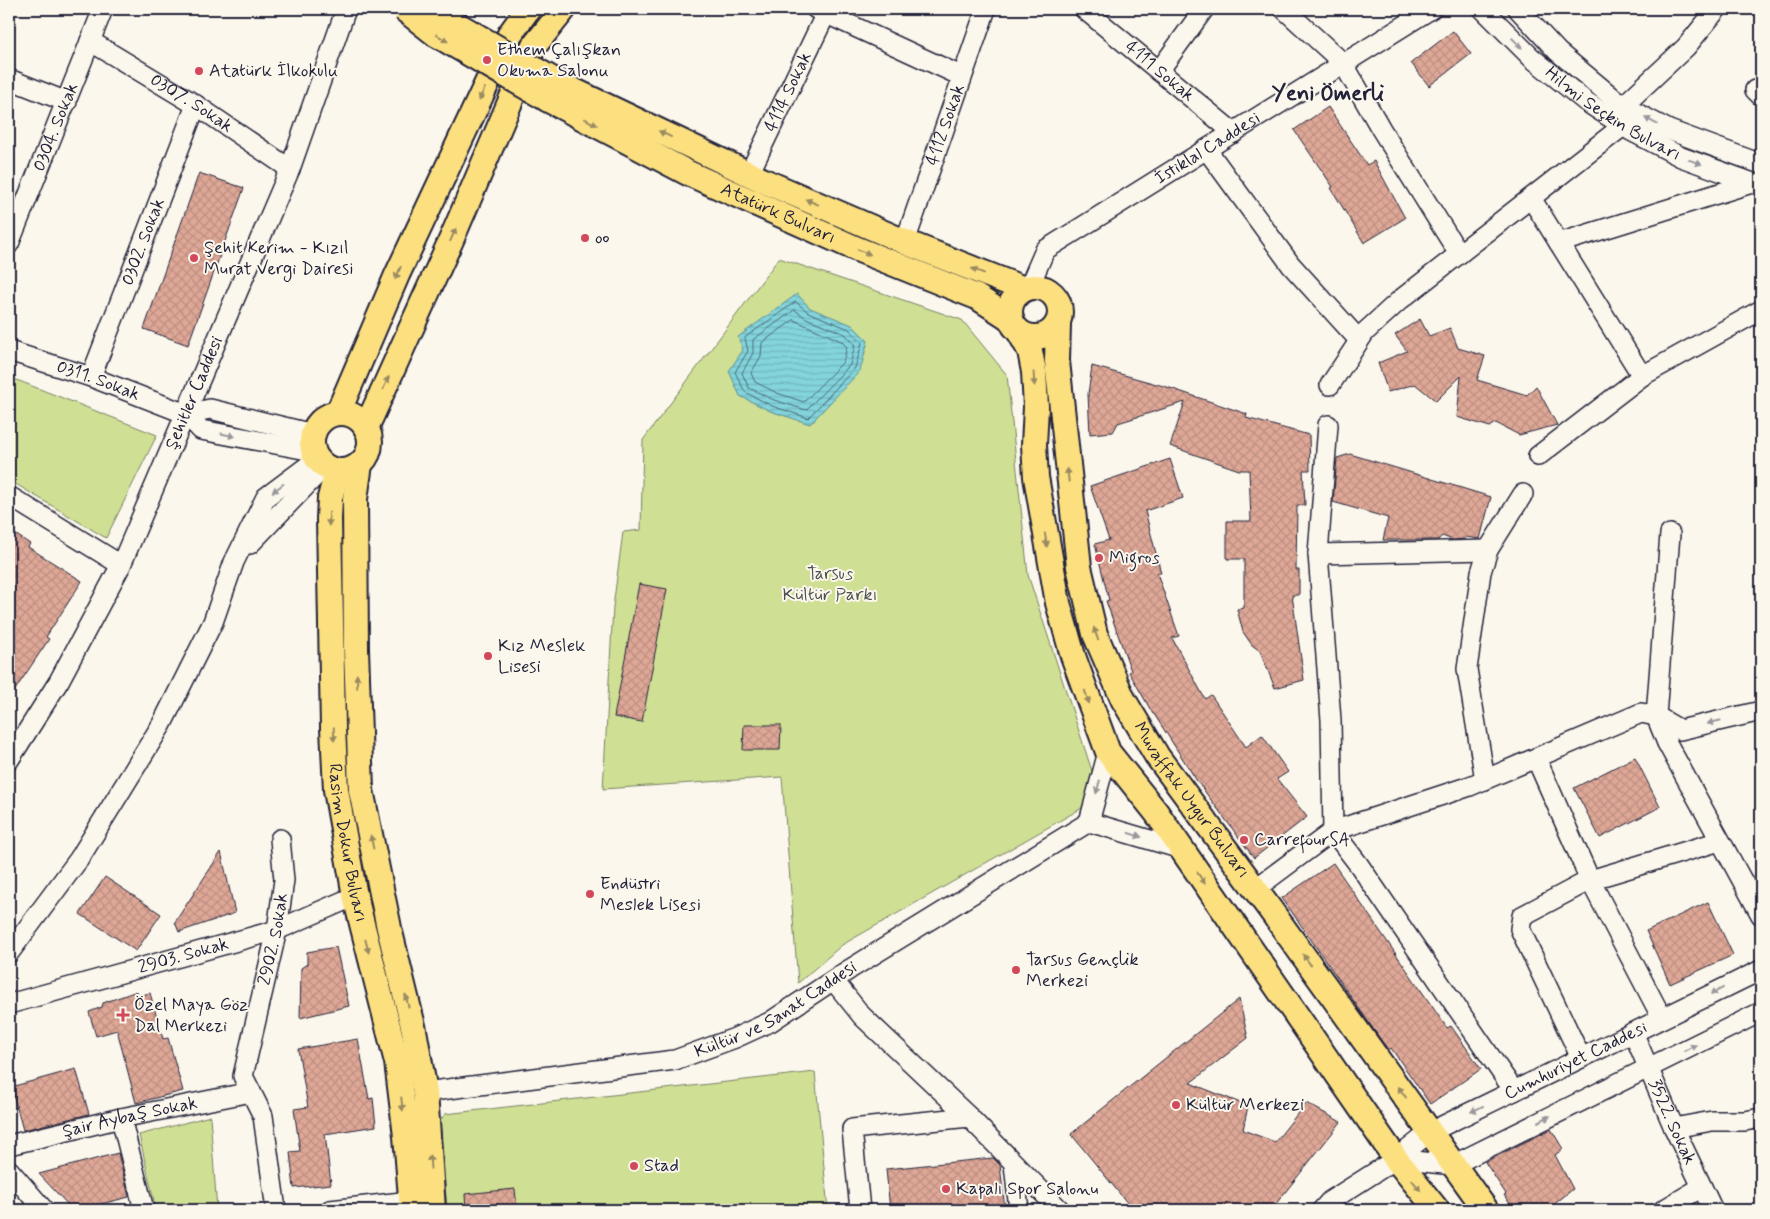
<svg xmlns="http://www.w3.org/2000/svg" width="1770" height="1219" viewBox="0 0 1770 1219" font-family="Mynerve,sans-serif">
  <defs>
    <pattern id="water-rules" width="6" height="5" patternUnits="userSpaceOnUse" patternTransform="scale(1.25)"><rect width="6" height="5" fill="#83d4db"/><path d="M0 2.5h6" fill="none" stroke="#71b6bd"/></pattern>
    <pattern id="building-cross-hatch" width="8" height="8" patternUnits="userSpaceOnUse" patternTransform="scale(1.25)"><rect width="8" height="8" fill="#dea796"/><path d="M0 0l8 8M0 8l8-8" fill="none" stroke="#be8f82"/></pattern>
  </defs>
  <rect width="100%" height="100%" fill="#fbf7ec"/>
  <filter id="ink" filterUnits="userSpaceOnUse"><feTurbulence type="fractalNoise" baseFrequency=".02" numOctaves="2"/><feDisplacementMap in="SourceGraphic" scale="10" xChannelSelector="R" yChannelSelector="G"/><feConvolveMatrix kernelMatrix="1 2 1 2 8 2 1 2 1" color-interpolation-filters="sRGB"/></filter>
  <g filter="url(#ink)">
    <g fill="#cfdf93" stroke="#788067">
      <polygon points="779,258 962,320 1007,375 1028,575 1093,774 1082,808 842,945 798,983 782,777 603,789 613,607 623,532 641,530 643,440"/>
      <polygon points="9,377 157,435 106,538 9,480"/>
      <polygon points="815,1072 828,1210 447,1210 440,1121 445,1114"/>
      <polygon points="210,1116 217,1210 156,1210 139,1135"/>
    </g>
    <polygon fill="url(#water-rules)" stroke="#5c8d9b" points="797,294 810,308 852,325 868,341 860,371 810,424 770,411 740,396 729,371 743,350 738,337"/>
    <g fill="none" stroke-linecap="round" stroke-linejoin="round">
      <g stroke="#49697b" stroke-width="1">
        <polygon points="796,302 808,312 849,329 862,343 855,368 808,418 772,406 745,392 735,372 748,351 745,338"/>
        <polygon points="795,310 806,318 845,334 855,345 850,365 806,410 774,400 749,388 742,373 753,353 753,340"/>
        <polygon points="794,320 841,341 847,347 843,362 804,402 777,393 755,382 751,373 761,356 762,343"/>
      </g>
    </g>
    <g fill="url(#building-cross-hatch)" stroke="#22223b">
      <polygon points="1453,31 1471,54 1429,86 1411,63"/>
      <polygon points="1328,107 1367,165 1374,161 1405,218 1364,243 1331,188 1333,187 1294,130"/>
      <polygon points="199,173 244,188 188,345 144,329"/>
      <polygon points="1420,319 1429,336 1450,328 1458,348 1485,356 1477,380 1527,395 1536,386 1557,425 1519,435 1496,423 1490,427 1457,417 1461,376 1436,401 1415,384 1388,392 1378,363 1407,351 1395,335"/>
      <polygon points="1092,366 1167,387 1247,414 1246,418 1309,435 1310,470 1303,470 1305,505 1297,505 1296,570 1299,570 1299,595 1292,595 1304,680 1275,688 1260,651 1252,645 1243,632 1237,609 1244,608 1244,559 1227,559 1227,521 1251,521 1249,470 1239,470 1170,446 1185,402 1118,423 1113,432 1090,434 1088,394"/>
      <polygon points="1350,454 1491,497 1480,539 1466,537 1465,539 1453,540 1442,536 1438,540 1383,540 1388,518 1333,502 1337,458"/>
      <polygon points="1170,459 1183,498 1145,511 1161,573 1157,573 1179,636 1172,638 1205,699 1211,695 1246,747 1262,735 1288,772 1277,779 1307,817 1254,858 1197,781 1154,714 1153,714 1129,672 1131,671 1106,601 1109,600 1095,544 1109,540 1090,486"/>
      <polygon points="9,530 30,544 28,547 82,581 46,637 49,639 9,699"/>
      <polygon points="639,584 667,589 642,722 614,717"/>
      <polygon points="744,725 781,725 780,750 743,750"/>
      <polygon points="1635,757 1660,807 1600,838 1574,788"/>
      <polygon points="221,852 235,913 179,932 175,922"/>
      <polygon points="1333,863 1447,1028 1451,1026 1481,1069 1430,1104 1391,1048 1388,1050 1282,898"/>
      <polygon points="105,877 161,914 136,951 80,914"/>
      <polygon points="1708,902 1733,955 1670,984 1646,931"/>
      <polygon points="336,947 349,1006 300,1018 301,968 307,964 307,952"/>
      <polygon points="137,991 138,996 150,993 163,1039 168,1038 183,1091 136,1103 117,1030 96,1036 89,1012 102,1007 103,1003"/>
      <polygon points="1239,999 1248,1038 1190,1083 1248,1106 1243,1130 1275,1142 1306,1103 1341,1122 1271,1210 1133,1210 1071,1134"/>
      <polygon points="358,1039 369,1099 373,1098 376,1126 325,1134 331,1184 294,1188 290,1152 300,1151 294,1109 308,1107 298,1049"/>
      <polygon points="76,1069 89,1114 23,1130 11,1087"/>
      <polygon points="1551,1129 1563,1149 1555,1155 1573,1189 1547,1210 1514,1210 1504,1195 1506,1194 1485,1162"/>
      <polygon points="118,1153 129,1197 93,1206 94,1210 71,1210 70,1207 39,1174"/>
      <polygon points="993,1158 1000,1165 1005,1210 890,1210 886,1169"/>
      <polygon points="515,1189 517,1210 466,1210 465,1194"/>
    </g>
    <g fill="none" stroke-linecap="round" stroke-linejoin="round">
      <defs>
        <g id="minor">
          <polyline points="816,9 961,76"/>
          <path id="s1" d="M1084 9 1234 133"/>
          <polyline points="1284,9 1343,63 1381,129 1459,254"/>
          <path id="s2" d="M1483 9 1532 58 1585 101 1631 131 1681 157 1761 186"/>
          <polyline points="1518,9 1558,52 1623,106 1669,130 1761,164"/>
          <path id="s3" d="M90 41 196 105 290 169"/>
          <polyline points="1159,71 1204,9"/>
          <polyline points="9,79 67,102"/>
          <polyline points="1755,90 1761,96"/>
          <polyline points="1623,106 1686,47 1717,9"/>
          <polyline points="1207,150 1291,265 1359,340"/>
          <path id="s4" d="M749 174 828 9"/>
          <polyline points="1531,198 1642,376"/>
          <path id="s5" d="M905 242 986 9"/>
          <polyline points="1559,243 1752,183"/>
          <path id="s6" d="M9 244 103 9"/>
          <path id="s7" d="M1029 287 1045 250 1431 9"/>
          <path id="s8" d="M9 351 91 377 186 414 201 430 313 451"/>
          <path id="s9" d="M91 377 196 105"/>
          <polyline points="1330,385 1365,332 1400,300 1623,126"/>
          <polyline points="186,414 210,409 313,434"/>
          <polyline points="1328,425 1318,554 1331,720 1333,831 1359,865 1514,1091"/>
          <polyline points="1538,456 1642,376 1761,310"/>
          <polyline points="9,496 121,565"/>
          <polyline points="1670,534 1656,716 1667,743 1761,915"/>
          <polyline points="250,544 325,466"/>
          <polyline points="1318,554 1488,550"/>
          <polyline points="1536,758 1590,880 1522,916 1520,929 1581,1058"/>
          <path id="s10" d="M9 760 59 681 121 565 290 169 346 9"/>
          <polyline points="1485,780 1467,669 1481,572 1488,550 1523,494"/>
          <polyline points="1089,822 1181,849"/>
          <polyline points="1089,822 1108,752"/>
          <polyline points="1255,889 1333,831 1470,786 1641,713 1656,716 1680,730 1761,711"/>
          <polyline points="9,953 79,859 162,724 213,622 234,562 266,497 317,459"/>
          <polyline points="834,981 862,1016 969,1117 1060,1210"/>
          <path id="s11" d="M9 1004 277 930 355 896"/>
          <polyline points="1662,1018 1590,880 1720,841"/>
          <path id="s12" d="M1633 1032 1674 1128 1713 1210"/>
          <path id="s13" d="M425 1092 675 1060 735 1038 770 1022 850 969 1089 822"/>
          <polyline points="121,1118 144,1210"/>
          <polyline points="1674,1128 1712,1121 1745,1121 1761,1118"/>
          <path id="s14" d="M9 1145 121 1118 251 1092"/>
          <polyline points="1396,1159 1453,1165 1761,1012"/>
          <polyline points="1014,1164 1019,1210"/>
          <polyline points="9,1170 44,1210"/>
          <path id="s15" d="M276 1210 263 1116 243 1076 277 930 284 880 280 839"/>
          <polyline points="330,1210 411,1201"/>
          <polyline points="860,1210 852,1129 969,1117"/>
          <path id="s16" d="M1322 1210 1330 1201 1396 1159 1430 1132 1761 970"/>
          <polyline points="1663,1210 1702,1187"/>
        </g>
        <g id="major">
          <polyline points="562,85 764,181 905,242 1024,289"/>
          <path id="s17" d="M547 99 688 173 857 249 977 297 1011 319"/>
          <circle cx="1035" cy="312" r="25"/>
          <path id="s18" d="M1058 324 1057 361 1079 567 1095 634 1123 699 1157 756 1272 912 1486 1210"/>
          <polyline points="1020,333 1030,351 1034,372 1036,407 1034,445 1036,477 1058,603 1073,656 1108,752 1156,812 1396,1159 1437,1210"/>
          <polyline points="338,413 397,275 510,34 528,9"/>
          <circle cx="341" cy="442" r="29"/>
          <polyline points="366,428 452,238 534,46 564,9"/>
          <polyline points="360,464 355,499 356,649 361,790 389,928 414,1030 425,1092 433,1210"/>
          <path id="s19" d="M337 471 330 498 329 519 333 728 336 790 355 896 397 1062 406 1136 412 1210"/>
        </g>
      </defs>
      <use href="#minor" stroke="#22223b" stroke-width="22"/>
      <use href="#major" stroke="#22223b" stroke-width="28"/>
      <use href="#minor" stroke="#fbf7ec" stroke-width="19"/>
      <use href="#major" stroke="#fce080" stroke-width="24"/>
      <defs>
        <g id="major-bridge">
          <polyline points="404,9 437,35 547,99"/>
          <polyline points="436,9 449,20 562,85"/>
        </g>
      </defs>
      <use href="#major-bridge" stroke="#22223b" stroke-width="28" stroke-linecap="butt"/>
      <use href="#major-bridge" stroke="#fce080" stroke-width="24"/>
    </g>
    <defs><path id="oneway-solid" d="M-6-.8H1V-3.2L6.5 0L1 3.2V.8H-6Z" transform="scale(1.25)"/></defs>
    <g fill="#9a8a61">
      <use href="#oneway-solid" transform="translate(442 38) rotate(31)"/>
      <use href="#oneway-solid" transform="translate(482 94) rotate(115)"/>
      <use href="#oneway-solid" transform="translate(591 122) rotate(28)"/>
      <use href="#oneway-solid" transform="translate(665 134) rotate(-154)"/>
      <use href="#oneway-solid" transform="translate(812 202) rotate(-157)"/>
      <use href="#oneway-solid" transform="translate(453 235) rotate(-66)"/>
      <use href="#oneway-solid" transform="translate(864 252) rotate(22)"/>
      <use href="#oneway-solid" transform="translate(978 271) rotate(-158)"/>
      <use href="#oneway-solid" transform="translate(398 273) rotate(114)"/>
      <use href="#oneway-solid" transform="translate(1034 379) rotate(86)"/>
      <use href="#oneway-solid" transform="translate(386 383) rotate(-66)"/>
      <use href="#oneway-solid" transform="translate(1068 475) rotate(-96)"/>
      <use href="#oneway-solid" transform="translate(329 519) rotate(91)"/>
      <use href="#oneway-solid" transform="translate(1046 540) rotate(80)"/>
      <use href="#oneway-solid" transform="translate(1096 634) rotate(-109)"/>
      <use href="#oneway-solid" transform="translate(357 681) rotate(-92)"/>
      <use href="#oneway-solid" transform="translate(1087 697) rotate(71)"/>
      <use href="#oneway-solid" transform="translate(334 734) rotate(88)"/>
      <use href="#oneway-solid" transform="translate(372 842) rotate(-102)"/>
      <use href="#oneway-solid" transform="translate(1201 878) rotate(55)"/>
      <use href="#oneway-solid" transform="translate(367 946) rotate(76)"/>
      <use href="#oneway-solid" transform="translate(1307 960) rotate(-126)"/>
      <use href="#oneway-solid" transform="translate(407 1001) rotate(-104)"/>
      <use href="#oneway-solid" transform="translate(1402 1092) rotate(-126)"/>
      <use href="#oneway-solid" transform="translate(402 1104) rotate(83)"/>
      <use href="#oneway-solid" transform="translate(430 1162) rotate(-94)"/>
      <use href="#oneway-solid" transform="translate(1416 1185) rotate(51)"/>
    </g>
    <g fill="#99979c">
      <use href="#oneway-solid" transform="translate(1517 43) rotate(45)"/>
      <use href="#oneway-solid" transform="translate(1651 121) rotate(-152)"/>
      <use href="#oneway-solid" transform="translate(1695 162) rotate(20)"/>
      <use href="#oneway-solid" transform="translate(228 435) rotate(11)"/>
      <use href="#oneway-solid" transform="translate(278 488) rotate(143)"/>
      <use href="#oneway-solid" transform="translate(1714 722) rotate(166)"/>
      <use href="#oneway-solid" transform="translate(1098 787) rotate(106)"/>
      <use href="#oneway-solid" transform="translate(1135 835) rotate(17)"/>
      <use href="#oneway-solid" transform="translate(1717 991) rotate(154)"/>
      <use href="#oneway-solid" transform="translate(1690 1048) rotate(-26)"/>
      <use href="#oneway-solid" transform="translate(1477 1109) rotate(154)"/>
      <use href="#oneway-solid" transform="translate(1544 1119) rotate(-26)"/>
    </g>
  </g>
  <g fill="#d1495b" stroke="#fbf7ec" stroke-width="2">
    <circle cx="487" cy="60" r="5"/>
    <circle cx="199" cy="71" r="5"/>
    <circle cx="585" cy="238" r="5"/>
    <circle cx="194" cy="258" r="5"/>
    <circle cx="1099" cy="558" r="5"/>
    <circle cx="488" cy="656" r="5"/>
    <circle cx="1244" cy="840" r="5"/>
    <circle cx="590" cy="894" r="5"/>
    <circle cx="1016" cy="970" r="5"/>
    <path d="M120.5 1007.5h5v5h5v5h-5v5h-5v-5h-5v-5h5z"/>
    <circle cx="1176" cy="1105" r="5"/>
    <circle cx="634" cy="1166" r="5"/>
    <circle cx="946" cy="1189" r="5"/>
  </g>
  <g text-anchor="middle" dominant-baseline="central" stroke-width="4" stroke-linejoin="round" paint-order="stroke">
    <g font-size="18" fill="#22223b" stroke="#fbf7ec" text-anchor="start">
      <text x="497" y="50">Ethem Çalışkan<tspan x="497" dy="21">Okuma Salonu</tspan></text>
      <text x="209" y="71">Atatürk İlkokulu</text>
      <text x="595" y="238">oo</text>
      <text x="204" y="248">Şehit Kerim - Kızıl<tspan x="204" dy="21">Murat Vergi Dairesi</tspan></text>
      <text x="1109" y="558">Migros</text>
      <text x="498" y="646">Kız Meslek<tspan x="498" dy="21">Lisesi</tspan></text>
      <text x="1254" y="840">CarrefourSA</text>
      <text x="600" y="884">Endüstri<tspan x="600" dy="21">Meslek Lisesi</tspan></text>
      <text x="1026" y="960">Tarsus Gençlik<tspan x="1026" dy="21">Merkezi</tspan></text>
      <text x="134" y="1005">Özel Maya Göz<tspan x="134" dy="21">Dal Merkezi</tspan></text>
      <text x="1186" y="1105">Kültür Merkezi</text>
      <text x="644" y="1166">Stad</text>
      <text x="956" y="1189">Kapalı Spor Salonu</text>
    </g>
    <g font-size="18" fill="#22223b" stroke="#fbf7ec">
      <text stroke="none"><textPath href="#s1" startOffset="98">4111 Sokak</textPath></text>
      <text stroke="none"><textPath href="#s4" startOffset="91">4114 Sokak</textPath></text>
      <text stroke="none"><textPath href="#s3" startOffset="119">0307. Sokak</textPath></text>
      <text stroke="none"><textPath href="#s2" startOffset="168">Hilmi Seçkin Bulvarı</textPath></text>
      <text stroke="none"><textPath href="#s5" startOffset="124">4112 Sokak</textPath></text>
      <text stroke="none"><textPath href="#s6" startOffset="126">0304. Sokak</textPath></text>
      <text stroke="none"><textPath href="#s7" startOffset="232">İstiklal Caddesi</textPath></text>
      <text stroke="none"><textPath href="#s17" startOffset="258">Atatürk Bulvarı</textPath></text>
      <text stroke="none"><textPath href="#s9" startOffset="145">0302. Sokak</textPath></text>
      <text stroke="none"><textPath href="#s8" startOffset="94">0311. Sokak</textPath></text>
      <text stroke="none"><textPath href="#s10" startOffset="412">Şehitler Caddesi</textPath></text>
      <text stroke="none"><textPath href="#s18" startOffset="506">Muvaffak Uygur Bulvarı</textPath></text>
      <text stroke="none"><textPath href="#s19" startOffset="374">Rasim Dokur Bulvarı</textPath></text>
      <text stroke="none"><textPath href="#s15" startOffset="280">2902. Sokak</textPath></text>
      <text stroke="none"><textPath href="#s11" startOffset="181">2903. Sokak</textPath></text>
      <text stroke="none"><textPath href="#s13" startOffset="365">Kültür ve Sanat Caddesi</textPath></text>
      <text stroke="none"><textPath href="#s16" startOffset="296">Cumhuriyet Caddesi</textPath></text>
      <text stroke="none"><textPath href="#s14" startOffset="124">Şair Aybaş Sokak</textPath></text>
      <text stroke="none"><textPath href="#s12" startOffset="98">3522. Sokak</textPath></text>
    </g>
    <g font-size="18" fill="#4d5151" stroke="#fbf7ec">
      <text x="830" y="574">Tarsus<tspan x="830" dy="21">Kültür Parkı</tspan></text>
    </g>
    <g font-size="22" font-weight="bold" fill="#22223b" stroke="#fbf7ec">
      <text x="1328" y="94">Yeni Ömerli</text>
    </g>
  </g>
  <rect width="1770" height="1219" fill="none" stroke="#fbf7ec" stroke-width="30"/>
  <rect x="15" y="15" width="1740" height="1189" fill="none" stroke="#22223b" stroke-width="2" filter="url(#ink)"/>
</svg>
